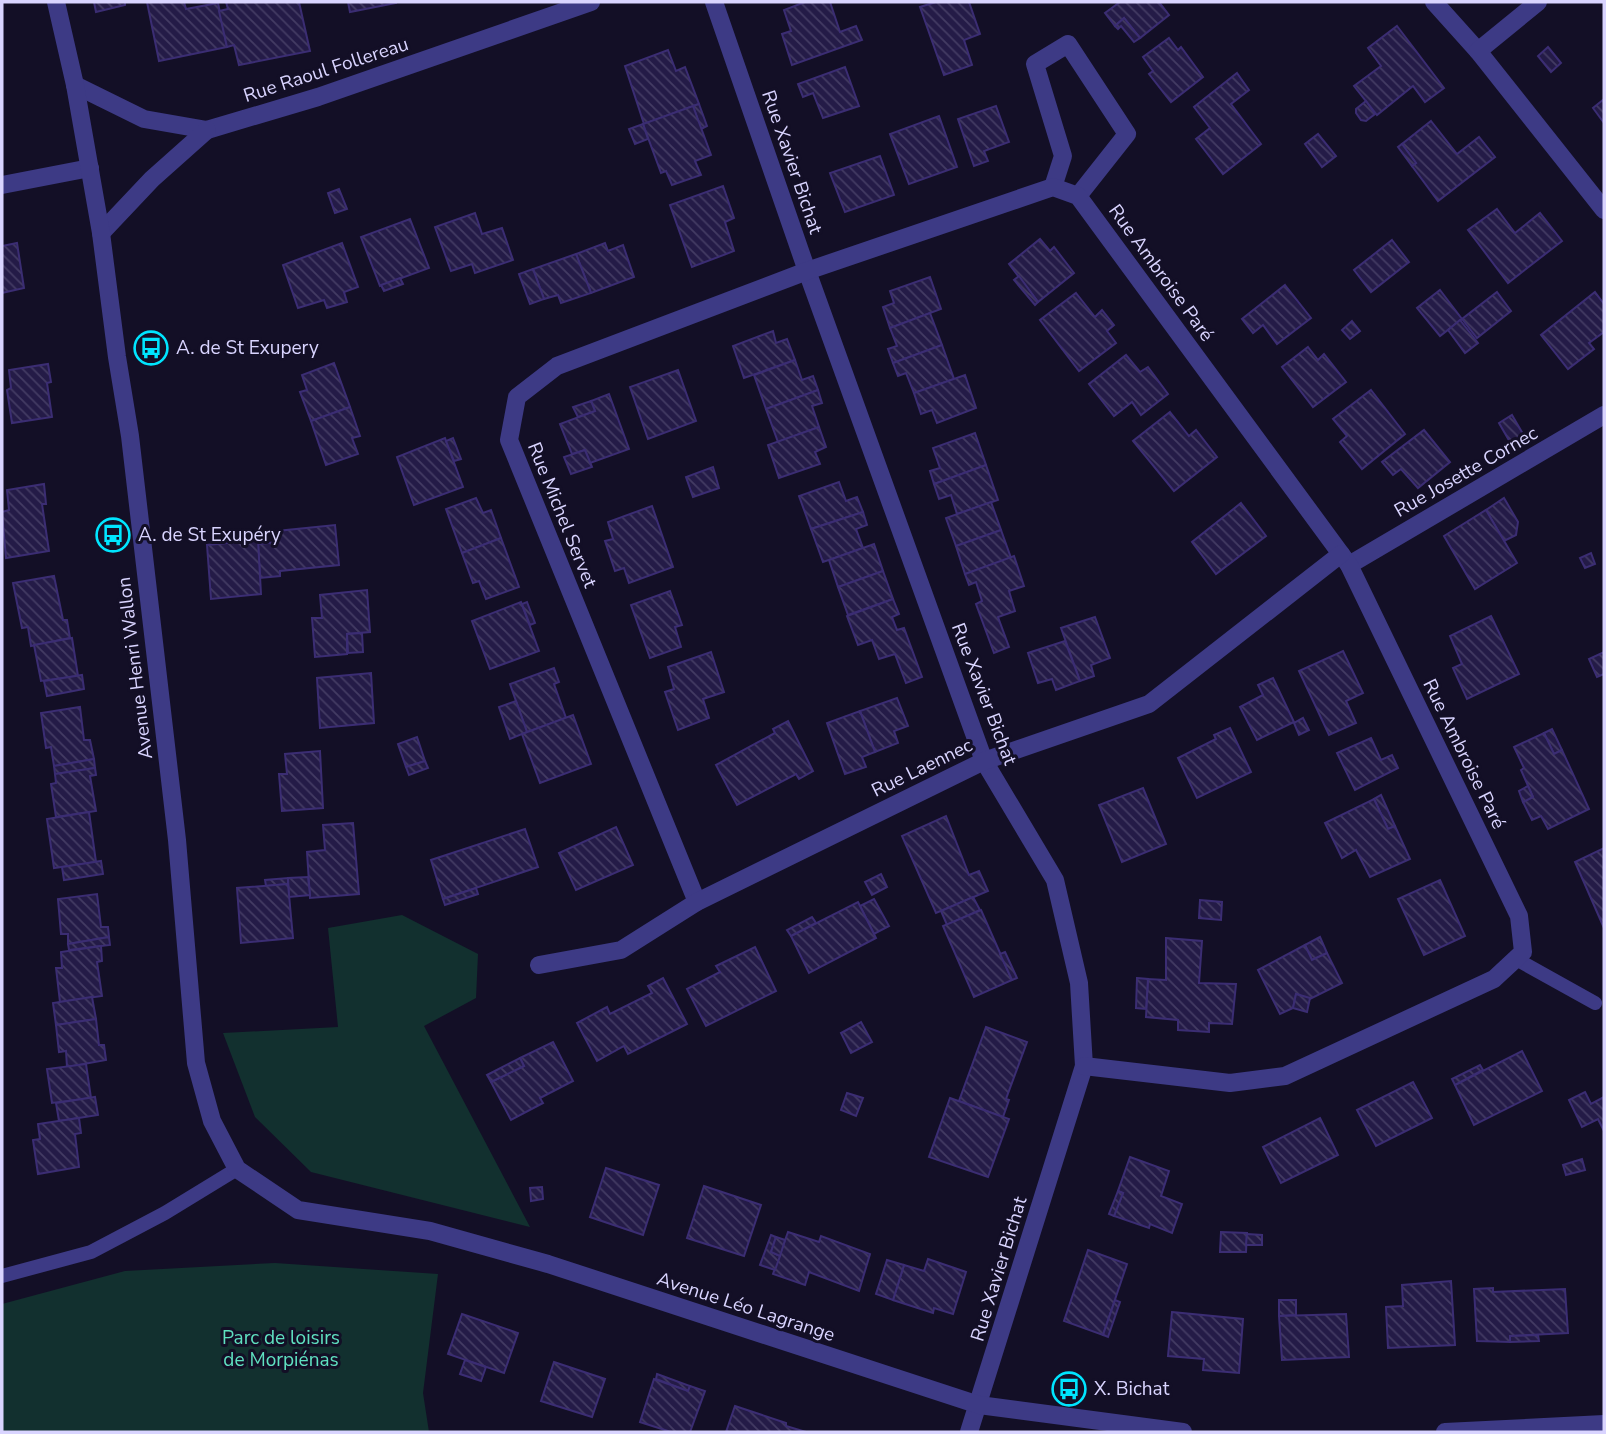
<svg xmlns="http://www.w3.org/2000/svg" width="1606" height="1434" viewBox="0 0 1606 1434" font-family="'Nunito Sans',sans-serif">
  <defs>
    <pattern id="building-back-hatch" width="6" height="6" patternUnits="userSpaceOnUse" patternTransform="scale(1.75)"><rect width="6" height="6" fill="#241b47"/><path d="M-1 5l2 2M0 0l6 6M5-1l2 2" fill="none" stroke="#433b63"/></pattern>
  </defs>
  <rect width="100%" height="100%" fill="#130f26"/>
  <g fill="#12302f">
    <polygon points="402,915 478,954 476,998 424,1026 530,1227 311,1172 255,1117 223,1033 338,1027 328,928"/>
    <polygon points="275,1263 438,1274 423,1393 429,1432 2,1432 2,1304 125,1271"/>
  </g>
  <g fill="url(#building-back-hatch)" stroke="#3b2d73" stroke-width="2">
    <polygon points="94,2 125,2 125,5 96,12"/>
    <polygon points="147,2 184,2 186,9 218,3 227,47 159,61"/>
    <polygon points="226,2 299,2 310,51 239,65 234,45 227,47 219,11 228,9"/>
    <polygon points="348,2 396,2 396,3 350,12"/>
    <polygon points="805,2 830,2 840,32 856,26 862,40 792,65 782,34 791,31 784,10"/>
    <polygon points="936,2 969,2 980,34 964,40 972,65 944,75 920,7"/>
    <polygon points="1120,2 1159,2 1169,15 1140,38 1124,18 1115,26 1105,13"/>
    <polygon points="1124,18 1140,38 1134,42 1121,26 1118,29 1115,26"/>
    <polygon points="1397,26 1444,88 1425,102 1413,86 1377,115 1354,86 1381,66 1368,48"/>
    <polygon points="1169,38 1178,50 1181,47 1203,77 1171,102 1149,74 1153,71 1143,57"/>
    <polygon points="1548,47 1561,63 1551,72 1538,56"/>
    <polygon points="668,50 676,71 685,67 699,104 644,124 625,66"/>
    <polygon points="845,67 859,106 823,118 813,93 803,97 798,84"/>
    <polygon points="1237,73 1249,90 1231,104 1261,144 1223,174 1196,139 1210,128 1194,107"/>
    <polygon points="1604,99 1604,123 1593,108"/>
    <polygon points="1366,101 1375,114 1366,121 1361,120 1356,113 1356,109"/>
    <polygon points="699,104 707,126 701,129 693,106"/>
    <polygon points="693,106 711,155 695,161 701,175 672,185 666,171 661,173 643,124"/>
    <polygon points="996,106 1009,142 984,151 988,161 974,166 958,119"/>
    <polygon points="939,116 957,167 909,184 890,134"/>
    <polygon points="1431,121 1457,154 1479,137 1495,157 1438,201 1412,166 1416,163 1402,144"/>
    <polygon points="643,124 648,139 635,144 629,129"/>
    <polygon points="1318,134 1336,156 1322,167 1305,144"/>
    <polygon points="1402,144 1416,163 1412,166 1398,147"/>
    <polygon points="880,156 894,195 845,212 830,173"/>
    <polygon points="723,186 734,218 725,222 734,251 692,267 670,205"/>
    <polygon points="339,189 347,209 335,213 328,193"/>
    <polygon points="1497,209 1515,233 1540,213 1562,241 1508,283 1468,230"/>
    <polygon points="475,213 482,234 502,228 513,260 475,273 472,264 451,271 435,227"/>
    <polygon points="410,219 429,268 380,286 361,237"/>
    <polygon points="1040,239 1050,251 1054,247 1074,273 1038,302 1009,264"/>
    <polygon points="1392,240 1409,262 1371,292 1354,270"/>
    <polygon points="17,243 24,288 2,293 2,246"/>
    <polygon points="342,243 358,287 344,292 347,302 327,308 324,300 298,308 283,265"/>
    <polygon points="605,243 608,251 623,245 634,277 591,293 576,254"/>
    <polygon points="576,254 591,293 561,303 558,295 544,299 533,269"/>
    <polygon points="533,269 544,299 530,304 519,274"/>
    <polygon points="1019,276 1038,302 1035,305 1014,280"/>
    <polygon points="930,277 941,309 890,328 883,307 894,303 890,291"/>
    <polygon points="400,278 403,284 384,291 381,285"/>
    <polygon points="1285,285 1311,318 1277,344 1263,325 1253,333 1242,319"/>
    <polygon points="1440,290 1462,319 1440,336 1417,308"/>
    <polygon points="1497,292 1511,311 1477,338 1462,319"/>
    <polygon points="1595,292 1604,304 1604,332 1589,343 1594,349 1568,369 1541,335"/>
    <polygon points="1076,293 1095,317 1102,310 1114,325 1107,331 1116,343 1079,371 1040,320"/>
    <polygon points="930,313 942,345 893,363 888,349 897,346 890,328"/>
    <polygon points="1460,320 1478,343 1465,353 1448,330"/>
    <polygon points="1352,321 1360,331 1350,339 1342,330"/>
    <polygon points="773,331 776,343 787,339 795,360 744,378 733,346"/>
    <polygon points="942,345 954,379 914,393 906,373 898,376 893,363"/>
    <polygon points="1308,347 1318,360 1324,354 1346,382 1313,407 1282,367"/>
    <polygon points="1126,355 1140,372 1148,367 1168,394 1141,415 1132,402 1114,416 1089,384"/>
    <polygon points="795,360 802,380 813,376 818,390 766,409 754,375"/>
    <polygon points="334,363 350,407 311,421 300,392 307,390 302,375"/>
    <polygon points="48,364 51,382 47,383 52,417 12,423 7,390 11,388 9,370"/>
    <polygon points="678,370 696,421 648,439 630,387"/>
    <polygon points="965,375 976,408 937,423 932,410 921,414 914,393"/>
    <polygon points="818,390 822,403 812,406 819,427 778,442 766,409"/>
    <polygon points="1371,390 1405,434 1362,469 1340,442 1347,436 1333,419"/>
    <polygon points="609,394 629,449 590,463 585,450 572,454 560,424 595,411 591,401"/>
    <polygon points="591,401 595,411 578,417 573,407"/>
    <polygon points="350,407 360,436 352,438 358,454 326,465 311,421"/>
    <polygon points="1170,412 1189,436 1196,430 1217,457 1174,491 1133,441"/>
    <polygon points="1512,415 1523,434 1510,442 1499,423"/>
    <polygon points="819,427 826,447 815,452 820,464 779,478 768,445"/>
    <polygon points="1424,430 1450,462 1418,488 1401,469 1393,475 1382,462"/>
    <polygon points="975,433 986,465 934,484 930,471 940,468 933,448"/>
    <polygon points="445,438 463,487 414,505 397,457"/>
    <polygon points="453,438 461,459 454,461 446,441"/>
    <polygon points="585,450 592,467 571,474 564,457"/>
    <polygon points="986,465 998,500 957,514 951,495 939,499 934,484"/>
    <polygon points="713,467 719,488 693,497 686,477"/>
    <polygon points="839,482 846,501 857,497 863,512 811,529 799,496"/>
    <polygon points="44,484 46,504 42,504 49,551 6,558 2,512 9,510 7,490"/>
    <polygon points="476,498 483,513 491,510 501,538 462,553 446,509"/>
    <polygon points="1504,498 1518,522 1516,535 1504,541 1486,510"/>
    <polygon points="991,502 1001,530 956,546 946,518"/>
    <polygon points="1241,503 1266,536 1216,574 1192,542"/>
    <polygon points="652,506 673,567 629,583 624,568 615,571 605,541 613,539 608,522"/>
    <polygon points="1486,510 1517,563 1475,589 1444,536"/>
    <polygon points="863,512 867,525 856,529 863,548 823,562 811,529"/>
    <polygon points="335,525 339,565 280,571 280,576 260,578 258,544 278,542 277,531"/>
    <polygon points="1001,530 1011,558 965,574 956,546"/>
    <polygon points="501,538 519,587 486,599 479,581 473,583 462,553"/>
    <polygon points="258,540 261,594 211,599 207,545"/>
    <polygon points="874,544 883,571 838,587 829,560"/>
    <polygon points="1591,553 1595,564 1585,568 1580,558"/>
    <polygon points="1014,556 1024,586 1009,591 1015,611 998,617 1009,647 994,653 976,604 982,601 976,582 969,585 965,574"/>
    <polygon points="883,571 893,599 848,615 838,587"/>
    <polygon points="54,576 63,620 67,620 70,638 31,646 28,627 22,628 13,583"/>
    <polygon points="367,590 370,632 347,634 347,654 315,657 312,618 322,618 320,595"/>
    <polygon points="670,591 682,625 675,627 681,647 650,658 631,605"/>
    <polygon points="893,599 899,614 892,617 897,630 904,628 922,677 906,683 895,654 879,659 872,640 858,645 847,616"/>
    <polygon points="521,602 539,651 490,669 472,621"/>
    <polygon points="527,602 535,623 530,625 522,604"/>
    <polygon points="1491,616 1519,674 1467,699 1453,668 1462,664 1450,636"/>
    <polygon points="1095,617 1110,658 1091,665 1094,676 1080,681 1061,628"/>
    <polygon points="362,633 363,652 348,653 347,634"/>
    <polygon points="72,638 78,676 41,681 34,645"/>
    <polygon points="1065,641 1080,681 1056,690 1052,679 1038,683 1028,653"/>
    <polygon points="1343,651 1363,693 1346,701 1356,723 1329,735 1299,671"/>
    <polygon points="711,652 724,692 703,699 709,718 678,730 665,692 674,689 668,667"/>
    <polygon points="1604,652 1604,674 1597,677 1589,659"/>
    <polygon points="554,668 559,682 554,684 566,718 527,732 510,684"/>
    <polygon points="371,673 374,723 320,728 317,678"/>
    <polygon points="82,675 84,689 47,696 44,681"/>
    <polygon points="1273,678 1294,722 1257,740 1240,707 1263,695 1258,685"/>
    <polygon points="897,698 908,726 894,731 898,743 875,752 860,711"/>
    <polygon points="516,701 527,732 510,739 499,707"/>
    <polygon points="80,707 84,740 90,740 94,759 54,766 51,747 46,748 41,713"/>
    <polygon points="860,711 875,752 862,757 866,767 845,774 827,723"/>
    <polygon points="573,715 591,764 540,783 522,734"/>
    <polygon points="1303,718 1309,730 1299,735 1294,723"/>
    <polygon points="788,721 813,771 799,779 796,774 737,805 716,765 775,733 773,729"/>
    <polygon points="1230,728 1251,772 1197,798 1178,758 1216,739 1214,735"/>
    <polygon points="1552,729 1562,750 1554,754 1544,733"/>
    <polygon points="1544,733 1554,754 1562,750 1589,809 1548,829 1541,816 1532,820 1523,802 1533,797 1521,770 1524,768 1514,747"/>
    <polygon points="417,737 425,761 406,767 398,744"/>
    <polygon points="1371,738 1381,760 1392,755 1398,768 1355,790 1337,753"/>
    <polygon points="320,751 323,808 282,811 279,774 287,774 285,754"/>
    <polygon points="94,759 95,768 55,774 54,766"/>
    <polygon points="425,761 428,768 409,775 406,767"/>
    <polygon points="95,768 96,775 90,776 96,811 56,817 51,784 56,783 55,774"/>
    <polygon points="1528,786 1533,797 1523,802 1519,791"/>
    <polygon points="1143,788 1166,844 1122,862 1099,805"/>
    <polygon points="1381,795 1395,826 1388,829 1374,799"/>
    <polygon points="1374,799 1388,829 1395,826 1410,859 1370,877 1356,850 1342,858 1325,823"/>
    <polygon points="89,812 96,862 54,868 47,819"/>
    <polygon points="946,816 969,875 979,871 988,891 936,913 902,836"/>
    <polygon points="353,823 359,894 310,898 307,852 325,850 323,825"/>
    <polygon points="616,827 633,865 576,890 559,853"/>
    <polygon points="525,829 538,867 443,899 431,860"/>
    <polygon points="1604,848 1604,928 1575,862"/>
    <polygon points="101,861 103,874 64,880 62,867"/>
    <polygon points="881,874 887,887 872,895 865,882"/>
    <polygon points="308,877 310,895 289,897 288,878"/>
    <polygon points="288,878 288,884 266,886 265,880"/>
    <polygon points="1440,880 1465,936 1424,955 1398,899"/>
    <polygon points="288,884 293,938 241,943 237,888"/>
    <polygon points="476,888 478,894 445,905 443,899"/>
    <polygon points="97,894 101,927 108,927 109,937 68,944 68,934 61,934 58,899"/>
    <polygon points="973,897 980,910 947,925 941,911"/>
    <polygon points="874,899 889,926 874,934 860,906"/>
    <polygon points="1200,900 1222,902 1221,920 1199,918"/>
    <polygon points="858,902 876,938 809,973 791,936"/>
    <polygon points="981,910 1012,980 974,997 943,926"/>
    <polygon points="812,917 816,923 791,936 787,930"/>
    <polygon points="109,937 110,945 69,950 68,944"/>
    <polygon points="1320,937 1327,953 1312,960 1305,945"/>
    <polygon points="1166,938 1202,941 1199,983 1236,984 1232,1024 1209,1023 1209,1032 1178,1030 1178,1020 1146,1017 1148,979 1166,980"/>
    <polygon points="1305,945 1312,960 1327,953 1342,983 1310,999 1296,994 1293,1008 1280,1014 1258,970"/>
    <polygon points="101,946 102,961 97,962 102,996 60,1002 56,968 62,968 61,952"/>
    <polygon points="755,947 776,991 706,1026 687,989 720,972 716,966"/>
    <polygon points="1005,952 1017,978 1012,980 1000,954"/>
    <polygon points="663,978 687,1024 628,1054 624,1046 597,1061 577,1023 607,1007 610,1014 652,993 648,986"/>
    <polygon points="1137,978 1148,979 1146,1009 1136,1008"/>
    <polygon points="1296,994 1310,998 1307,1012 1293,1008"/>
    <polygon points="92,997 96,1019 56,1025 53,1003"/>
    <polygon points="96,1019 99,1045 104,1045 106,1060 67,1067 66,1051 59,1052 56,1025"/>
    <polygon points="861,1022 872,1042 851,1053 841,1033"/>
    <polygon points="986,1027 1027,1042 1006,1099 1009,1100 1003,1117 959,1101"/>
    <polygon points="553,1042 573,1081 540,1098 543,1103 511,1120 491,1082 524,1066 520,1058"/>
    <polygon points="1522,1051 1542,1091 1474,1125 1455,1085"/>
    <polygon points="520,1058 524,1066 491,1082 487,1075"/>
    <polygon points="86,1064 91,1098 52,1103 47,1069"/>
    <polygon points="1480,1065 1483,1070 1455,1085 1452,1079"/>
    <polygon points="1413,1082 1432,1118 1376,1146 1357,1110"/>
    <polygon points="1585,1092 1591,1104 1604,1097 1604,1131 1598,1119 1582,1127 1569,1100"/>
    <polygon points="847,1093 863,1098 856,1116 841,1110"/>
    <polygon points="95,1097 98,1115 59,1121 56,1103"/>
    <polygon points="950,1098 1009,1119 988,1177 929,1157"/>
    <polygon points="79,1118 81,1133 75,1134 79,1167 38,1174 33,1140 40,1139 38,1124"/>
    <polygon points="1320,1118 1338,1155 1281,1183 1263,1147"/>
    <polygon points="1130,1157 1169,1171 1161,1196 1182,1204 1172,1233 1150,1224 1149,1228 1114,1216 1123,1193 1118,1191"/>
    <polygon points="1582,1159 1585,1170 1566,1175 1563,1165"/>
    <polygon points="606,1168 659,1185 643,1235 590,1217"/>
    <polygon points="704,1186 761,1205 744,1256 687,1238"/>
    <polygon points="542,1187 543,1199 531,1201 530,1188"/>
    <polygon points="1118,1191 1123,1193 1114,1216 1109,1214"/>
    <polygon points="788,1232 819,1242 821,1236 870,1254 859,1291 809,1272 805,1285 773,1274"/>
    <polygon points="1221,1232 1247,1233 1246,1252 1220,1252"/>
    <polygon points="1247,1234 1262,1235 1262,1245 1246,1245"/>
    <polygon points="771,1235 776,1237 771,1252 780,1256 775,1270 760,1265"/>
    <polygon points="776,1237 785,1240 780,1256 771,1252"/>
    <polygon points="1088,1250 1127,1264 1103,1335 1064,1321"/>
    <polygon points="928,1259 966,1272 953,1314 934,1308 933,1313 893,1300 904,1265 924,1271"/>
    <polygon points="887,1260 904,1265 893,1300 876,1294"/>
    <polygon points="1451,1281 1455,1345 1388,1348 1386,1307 1403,1306 1402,1285"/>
    <polygon points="1493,1288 1493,1292 1565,1289 1568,1333 1510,1336 1510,1342 1477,1341 1474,1289"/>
    <polygon points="1115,1300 1120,1302 1108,1337 1103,1335"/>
    <polygon points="1279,1300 1296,1300 1296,1315 1279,1316"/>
    <polygon points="1172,1312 1243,1319 1239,1373 1203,1370 1204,1359 1168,1356"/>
    <polygon points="462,1314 518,1333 504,1373 448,1354"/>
    <polygon points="1346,1314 1349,1357 1282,1360 1279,1316"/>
    <polygon points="1538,1335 1539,1341 1510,1342 1510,1336"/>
    <polygon points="465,1360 486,1367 481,1381 460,1374"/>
    <polygon points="554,1362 605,1379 592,1417 541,1401"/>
    <polygon points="657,1374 690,1386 688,1391 656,1379"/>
    <polygon points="654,1379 688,1391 690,1386 705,1391 690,1432 671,1432 640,1422"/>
    <polygon points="735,1406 786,1423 786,1426 806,1432 726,1432"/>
  </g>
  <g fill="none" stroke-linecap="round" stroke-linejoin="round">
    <g stroke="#3d3a85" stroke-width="14">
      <polyline points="1516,959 1595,1003"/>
      <polyline points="2,1276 91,1252 165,1213 237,1169"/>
    </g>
    <g stroke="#3d3a85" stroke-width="18">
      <polyline points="714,2 807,271 984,761 1055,880 1079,983 1084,1066 969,1432"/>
      <polyline points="1434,2 1478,51"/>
      <polyline points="1538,2 1478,51 1604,210"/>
      <polyline points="75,85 144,119 207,130 318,97 591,2"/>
      <polyline points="2,185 90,168"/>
      <polyline points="1053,187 1063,156 1035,64 1068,44 1127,134 1078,196"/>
      <polyline points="101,233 152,179 207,130"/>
      <polyline points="1349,565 1604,415"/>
      <polyline points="697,902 509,440 517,397 557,366 807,271 1053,187 1078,196 1349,565 1519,916 1523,952 1494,979 1285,1076 1230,1083 1084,1066"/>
      <polyline points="539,965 621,950 697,902 984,761 1149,704 1341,554"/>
    </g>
    <g stroke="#3d3a85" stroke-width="18">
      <polyline points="56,2 75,85 101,233 117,357 130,436 177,840 196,1063 212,1121 237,1169 298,1210 430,1231 548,1264 979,1405 1183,1432"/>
      <polyline points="1445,1432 1604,1424"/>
    </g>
  </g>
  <defs>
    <symbol id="bus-ring" viewBox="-11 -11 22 22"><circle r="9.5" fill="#130f26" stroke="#00e5ff" stroke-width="1.5"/><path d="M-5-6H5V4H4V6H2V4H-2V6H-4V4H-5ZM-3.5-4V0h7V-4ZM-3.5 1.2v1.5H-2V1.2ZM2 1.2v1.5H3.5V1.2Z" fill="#00e5ff"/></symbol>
  </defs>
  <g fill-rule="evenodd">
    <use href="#bus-ring" x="132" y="329" width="38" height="38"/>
    <use href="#bus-ring" x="94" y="516" width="38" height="38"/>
    <use href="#bus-ring" x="1050" y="1370" width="38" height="38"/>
  </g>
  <g text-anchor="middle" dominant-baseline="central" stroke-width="6" stroke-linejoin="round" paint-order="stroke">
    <g font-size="19" fill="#d9d4ff" stroke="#130f26">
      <text transform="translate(326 70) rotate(-18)">Rue Raoul Follereau</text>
      <text transform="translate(792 162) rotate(71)">Rue Xavier Bichat</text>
      <text transform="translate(1161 273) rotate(54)">Rue Ambroise Paré</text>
      <text transform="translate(1466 472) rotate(-30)">Rue Josette Cornec</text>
      <text transform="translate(562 515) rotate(68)">Rue Michel Servet</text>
      <text transform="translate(135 668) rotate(-97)">Avenue Henri Wallon</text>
      <text transform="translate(984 694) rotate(69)">Rue Xavier Bichat</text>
      <text transform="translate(1464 754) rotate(64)">Rue Ambroise Paré</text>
      <text transform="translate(922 768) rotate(-26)">Rue Laennec</text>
      <text transform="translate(999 1269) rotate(-73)">Rue Xavier Bichat</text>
      <text transform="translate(746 1307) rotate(18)">Avenue Léo Lagrange</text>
    </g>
    <g font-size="19" fill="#d9d4ff" stroke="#130f26" text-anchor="start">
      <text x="176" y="348">A. de St Exupery</text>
      <text x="138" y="535">A. de St Exupéry</text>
      <text x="1094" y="1389">X. Bichat</text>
    </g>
    <g font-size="19" fill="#5fe0c0" stroke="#130f26">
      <text x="281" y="1338">Parc de loisirs<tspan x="281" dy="22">de Morpiénas</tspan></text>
    </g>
  </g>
  <rect width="1606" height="1434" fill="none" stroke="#d9d4ff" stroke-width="7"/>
</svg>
